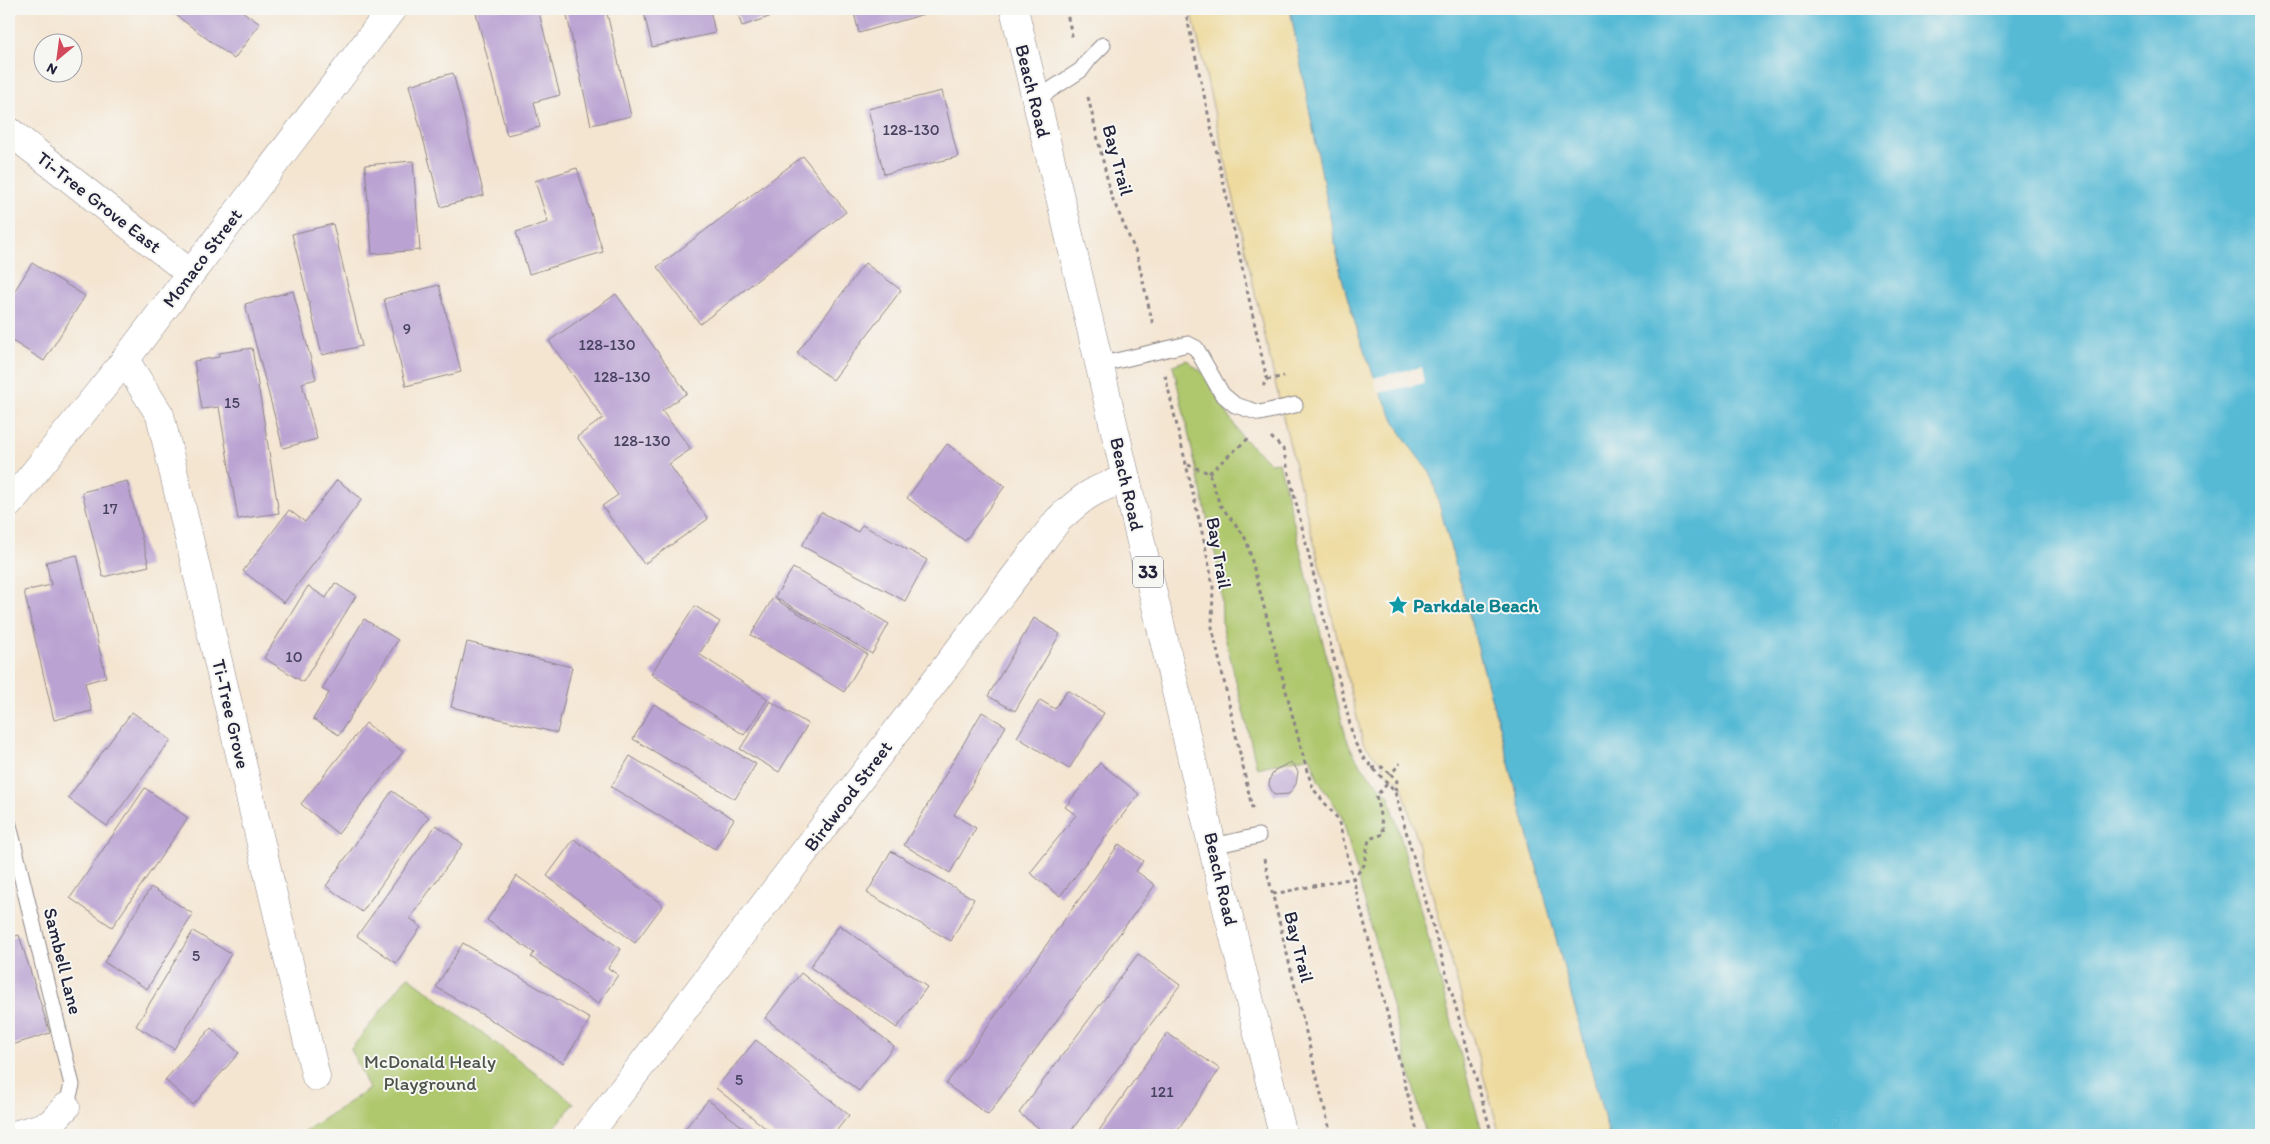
<svg xmlns="http://www.w3.org/2000/svg" width="2270" height="1144" viewBox="0 0 2270 1144" font-family="Itim,sans-serif">
  <rect width="100%" height="100%" fill="#f6f6f2"/>
  <filter id="ink" filterUnits="userSpaceOnUse"><feTurbulence type="fractalNoise" baseFrequency=".02" numOctaves="2"/><feDisplacementMap in="SourceGraphic" scale="10" xChannelSelector="R" yChannelSelector="G"/><feConvolveMatrix kernelMatrix="1 2 1 2 8 2 1 2 1" color-interpolation-filters="sRGB"/></filter>
  <filter id="wash" filterUnits="userSpaceOnUse"><feTurbulence type="fractalNoise" baseFrequency=".0096" numOctaves="4" result="noise"/><feDisplacementMap in="SourceGraphic" scale="20" xChannelSelector="R" yChannelSelector="G"/><feGaussianBlur stdDeviation="1.12" result="paint"/><feColorMatrix in="noise" values="0 0 0 0 0 0 0 0 0 0 0 0 0 0 0 0 0 1.4 0 .05"/><feComposite in="paint" operator="in"/></filter>
  <g filter="url(#wash)">
    <rect width="100%" height="100%" fill="#f4e5d1"/>
    <g fill="#afc76d" stroke="#687454">
      <path d="M1187 360 1203 373 1241 436 1270 463 1279 462 1345 733C1354 762 1369 775 1389 796L1483 1135H1426L1342 816 1318 780 1310 756 1257 768 1222 624 1221 585 1217 562 1173 365Z"/>
      <polygon points="408,976 574,1103 549,1135 306,1135 305,1131 369,1089 351,1049"/>
    </g>
    <polygon fill="#eeda9e" stroke="#887e6c" points="1191,9 1290,9 1341,274 1370,366 1390,412 1401,432 1431,474 1609,1135 1500,1135 1402,786 1397,779 1395,781 1382,769 1384,765 1375,757 1363,742 1283,417"/>
    <path fill="#57bad5" stroke="#3c6e88" d="M1290 9H2261V1135H1609L1431 474C1420 460 1409 446 1400 431 1374 385 1354 325 1341 274Z"/>
    <polygon fill="#f4e5d1" points="1421,367 1424,383 1379,393 1373,378"/>
    <g id="blocks">
      <g fill="#baa2d2">
        <polygon points="168,9 239,9 260,24 234,59"/>
        <polygon points="475,9 538,9 560,95 534,102 540,127 507,135"/>
        <polygon points="577,9 606,9 631,116 591,125 566,11"/>
        <polygon points="643,9 710,9 715,33 652,47"/>
        <polygon points="736,9 793,9 742,26"/>
        <polygon points="853,9 927,9 928,13 859,33"/>
        <polygon points="453,73 484,195 441,207 409,85"/>
        <polygon points="942,91 958,157 884,174 868,109"/>
        <polygon points="803,156 846,212 700,324 657,267"/>
        <polygon points="413,161 420,250 372,254 365,165"/>
        <polygon points="577,168 603,252 529,274 516,232 548,222 535,181"/>
        <polygon points="333,224 362,346 322,355 292,234"/>
        <polygon points="32,263 85,296 44,361 9,339 9,300"/>
        <polygon points="865,263 901,290 833,380 797,353"/>
        <polygon points="439,285 461,372 406,386 384,299"/>
        <polygon points="293,291 316,379 302,383 317,439 283,448 245,304"/>
        <polygon points="616,294 687,393 662,411 691,449 669,464 708,519 644,564 602,506 618,495 577,437 603,418 549,341"/>
        <polygon points="252,348 279,513 238,519 219,407 202,409 194,361 219,357 219,353"/>
        <polygon points="947,444 1005,486 965,541 907,498"/>
        <polygon points="337,480 362,499 284,603 243,571 289,510 305,522"/>
        <polygon points="127,481 149,566 103,577 82,492"/>
        <polygon points="821,512 858,532 862,525 927,560 905,601 802,546"/>
        <polygon points="77,555 106,677 85,683 92,711 54,720 24,591 51,585 46,562"/>
        <polygon points="793,568 889,624 872,654 775,597"/>
        <polygon points="335,583 356,596 303,682 264,658 308,586 326,598"/>
        <polygon points="773,598 867,654 844,692 751,635"/>
        <polygon points="695,606 720,622 699,654 768,699 744,735 651,674"/>
        <polygon points="1034,618 1060,634 1015,711 988,696"/>
        <polygon points="364,619 398,640 339,735 313,719 329,693 322,689"/>
        <polygon points="467,642 572,667 557,733 451,707"/>
        <polygon points="1067,690 1104,713 1069,769 1017,737 1040,700 1055,709"/>
        <polygon points="770,701 808,724 779,772 740,749"/>
        <polygon points="654,704 756,764 735,799 633,739"/>
        <polygon points="132,712 171,740 107,826 68,798"/>
        <polygon points="982,712 1006,726 954,815 976,828 950,873 904,845"/>
        <polygon points="366,723 403,752 338,834 301,804"/>
        <polygon points="630,756 734,819 715,849 611,787"/>
        <polygon points="1100,763 1139,794 1060,896 1030,873 1076,815 1065,807"/>
        <polygon points="1289,763 1294,765 1298,772 1296,784 1289,794 1274,795 1269,785 1270,778 1275,770"/>
        <polygon points="145,788 188,818 112,927 70,898"/>
        <polygon points="392,791 429,817 362,912 326,886"/>
        <polygon points="436,825 463,844 410,918 421,927 396,963 357,936"/>
        <polygon points="574,839 663,905 635,943 547,876"/>
        <polygon points="1119,844 1143,861 1136,871 1155,885 988,1115 946,1084"/>
        <polygon points="891,851 974,899 951,941 867,893"/>
        <polygon points="517,876 621,949 608,968 618,975 598,1004 531,957 534,953 487,920"/>
        <polygon points="151,887 193,914 147,989 104,962"/>
        <polygon points="839,925 927,987 897,1028 810,967"/>
        <polygon points="193,931 231,954 174,1049 136,1026"/>
        <polygon points="19,935 50,1033 9,1046 9,938"/>
        <polygon points="463,943 590,1019 563,1063 436,987"/>
        <polygon points="1138,954 1180,985 1068,1135 1048,1135 1019,1113"/>
        <polygon points="801,973 894,1046 859,1091 765,1018"/>
        <polygon points="211,1028 239,1053 193,1105 165,1080"/>
        <polygon points="1167,1033 1220,1069 1174,1135 1096,1135"/>
        <polygon points="756,1040 849,1115 833,1135 774,1135 716,1088"/>
        <polygon points="708,1100 753,1135 690,1135 684,1130"/>
      </g>
    </g>
  </g>
  <g filter="url(#ink)">
    <use href="#blocks" fill-opacity="0" stroke="#8b8486" stroke-width="1"/>
    <g fill="none" stroke-linecap="round" stroke-linejoin="round">
      <defs>
        <g id="lane">
          <polyline points="1035,100 1081,70 1090,58 1103,45"/>
          <polyline points="1099,365 1188,344 1196,348 1222,394 1235,405 1260,413 1295,405"/>
          <polyline points="9,825 72,1085 66,1107"/>
          <polyline points="1213,846 1258,836"/>
        </g>
        <g id="street">
          <polyline points="9,131 190,273"/>
          <polyline points="125,360 160,415 316,1077"/>
          <polyline points="9,504 125,360 392,9"/>
          <polyline points="14,1135 49,1125 66,1107"/>
          <path d="M588 1135 1058 520C1083 497 1093 489 1126 479"/>
        </g>
        <polyline id="primary" points="1014,9 1065,218 1227,909 1283,1135"/>
      </defs>
      <use href="#lane" stroke="#8b8486" stroke-width="17"/>
      <use href="#street" stroke="#8b8486" stroke-width="29"/>
      <use href="#primary" stroke="#8b8486" stroke-width="29"/>
      <g stroke="#8b8486" stroke-width="3" stroke-dasharray="4 4" stroke-linecap="butt">
        <polyline points="1066,9 1073,40"/>
        <polyline points="1185,9 1267,380 1263,386"/>
        <polyline points="1088,97 1111,195 1137,255 1153,325"/>
        <polyline points="1165,375 1205,545 1213,586 1212,627 1253,812"/>
        <polyline points="1267,380 1284,376"/>
        <polyline points="1271,437 1283,449 1354,741 1363,757 1395,792 1492,1135"/>
        <polyline points="1188,465 1209,473 1220,505 1243,534 1247,542 1307,771 1314,790 1338,819 1418,1135"/>
        <polyline points="1209,473 1251,436"/>
        <polyline points="1372,768 1382,767 1391,774"/>
        <polyline points="1395,791 1397,781 1391,774 1400,763"/>
        <polyline points="1264,859 1331,1135"/>
        <polyline points="1273,894 1354,878 1364,865 1369,839 1384,834 1376,796 1388,783"/>
      </g>
      <use href="#lane" stroke="#fff" stroke-width="15"/>
      <use href="#street" stroke="#fff" stroke-width="28"/>
      <use href="#primary" stroke="#fff" stroke-width="28"/>
    </g>
  </g>
  <defs>
    <symbol id="sight-bare" viewBox="-9 -9 18 18"><path d="M0-6L1.8-2.2L6-1.7L2.9 1.2L3.7 5.4L0 3.3L-3.7 5.4L-2.9 1.2L-6-1.7L-1.8-2.2Z" fill="#0f9aa8" stroke="#f6f6f2" stroke-width="2.5" paint-order="stroke"/></symbol>
  </defs>
  <g fill-rule="evenodd">
    <use href="#sight-bare" x="1384" y="591" width="28" height="28"/>
  </g>
  <g text-anchor="middle" dominant-baseline="central" stroke-width="4" stroke-linejoin="round" paint-order="stroke">
    <g font-size="16" fill="#484261">
      <text x="911" y="129">128-130</text>
      <text x="407" y="328">9</text>
      <text x="607" y="344">128-130</text>
      <text x="622" y="376">128-130</text>
      <text x="232" y="402">15</text>
      <text x="642" y="440">128-130</text>
      <text x="110" y="508">17</text>
      <text x="294" y="656">10</text>
      <text x="196" y="955">5</text>
      <text x="739" y="1079">5</text>
      <text x="1162" y="1091">121</text>
    </g>
    <rect fill="#f6f6f2" stroke="#626272" stroke-width="1" x="1133" y="556.5" width="30" height="31" rx="4"/>
    <g font-size="18" font-weight="bold" fill="#22223b">
      <text x="1148" y="572">33</text>
    </g>
    <g font-size="19" fill="#22223b" stroke="#f6f6f2">
      <text transform="translate(1033 91) rotate(76)">Beach Road</text>
      <text transform="translate(1118 160) rotate(75)">Bay Trail</text>
      <text transform="translate(99 202) rotate(38)">Ti-Tree Grove East</text>
      <text transform="translate(202 258) rotate(-53)">Monaco Street</text>
      <text transform="translate(1127 484) rotate(77)">Beach Road</text>
      <text transform="translate(1219 553) rotate(80)">Bay Trail</text>
      <text transform="translate(231 714) rotate(77)">Ti-Tree Grove</text>
      <text transform="translate(848 796) rotate(-53)">Birdwood Street</text>
      <text transform="translate(1221 879) rotate(77)">Beach Road</text>
      <text transform="translate(1299 947) rotate(76)">Bay Trail</text>
      <text transform="translate(63 961) rotate(76)">Sambell Lane</text>
    </g>
    <g font-size="19" font-weight="bold" fill="#0d838f" stroke="#f6f6f2" text-anchor="start">
      <text x="1413" y="605">Parkdale Beach</text>
    </g>
    <g font-size="19" fill="#4c544a" stroke="#f6f6f2">
      <text x="430" y="1061">McDonald Healy<tspan x="430" dy="22">Playground</tspan></text>
    </g>
  </g>
  <rect width="2270" height="1144" fill="none" stroke="#f6f6f2" stroke-width="30"/>
  <g transform="translate(58 58) rotate(209)"><circle r="24" fill="#f6f6f2" stroke="#a1a1a9"/>
  <path d="M0-4L9 19L0 12L-9 19Z" fill="#d1495b"/>
  <text y="-8" font-size="14" font-weight="bold" text-anchor="middle" fill="#22223b">N</text>
  </g>
</svg>
